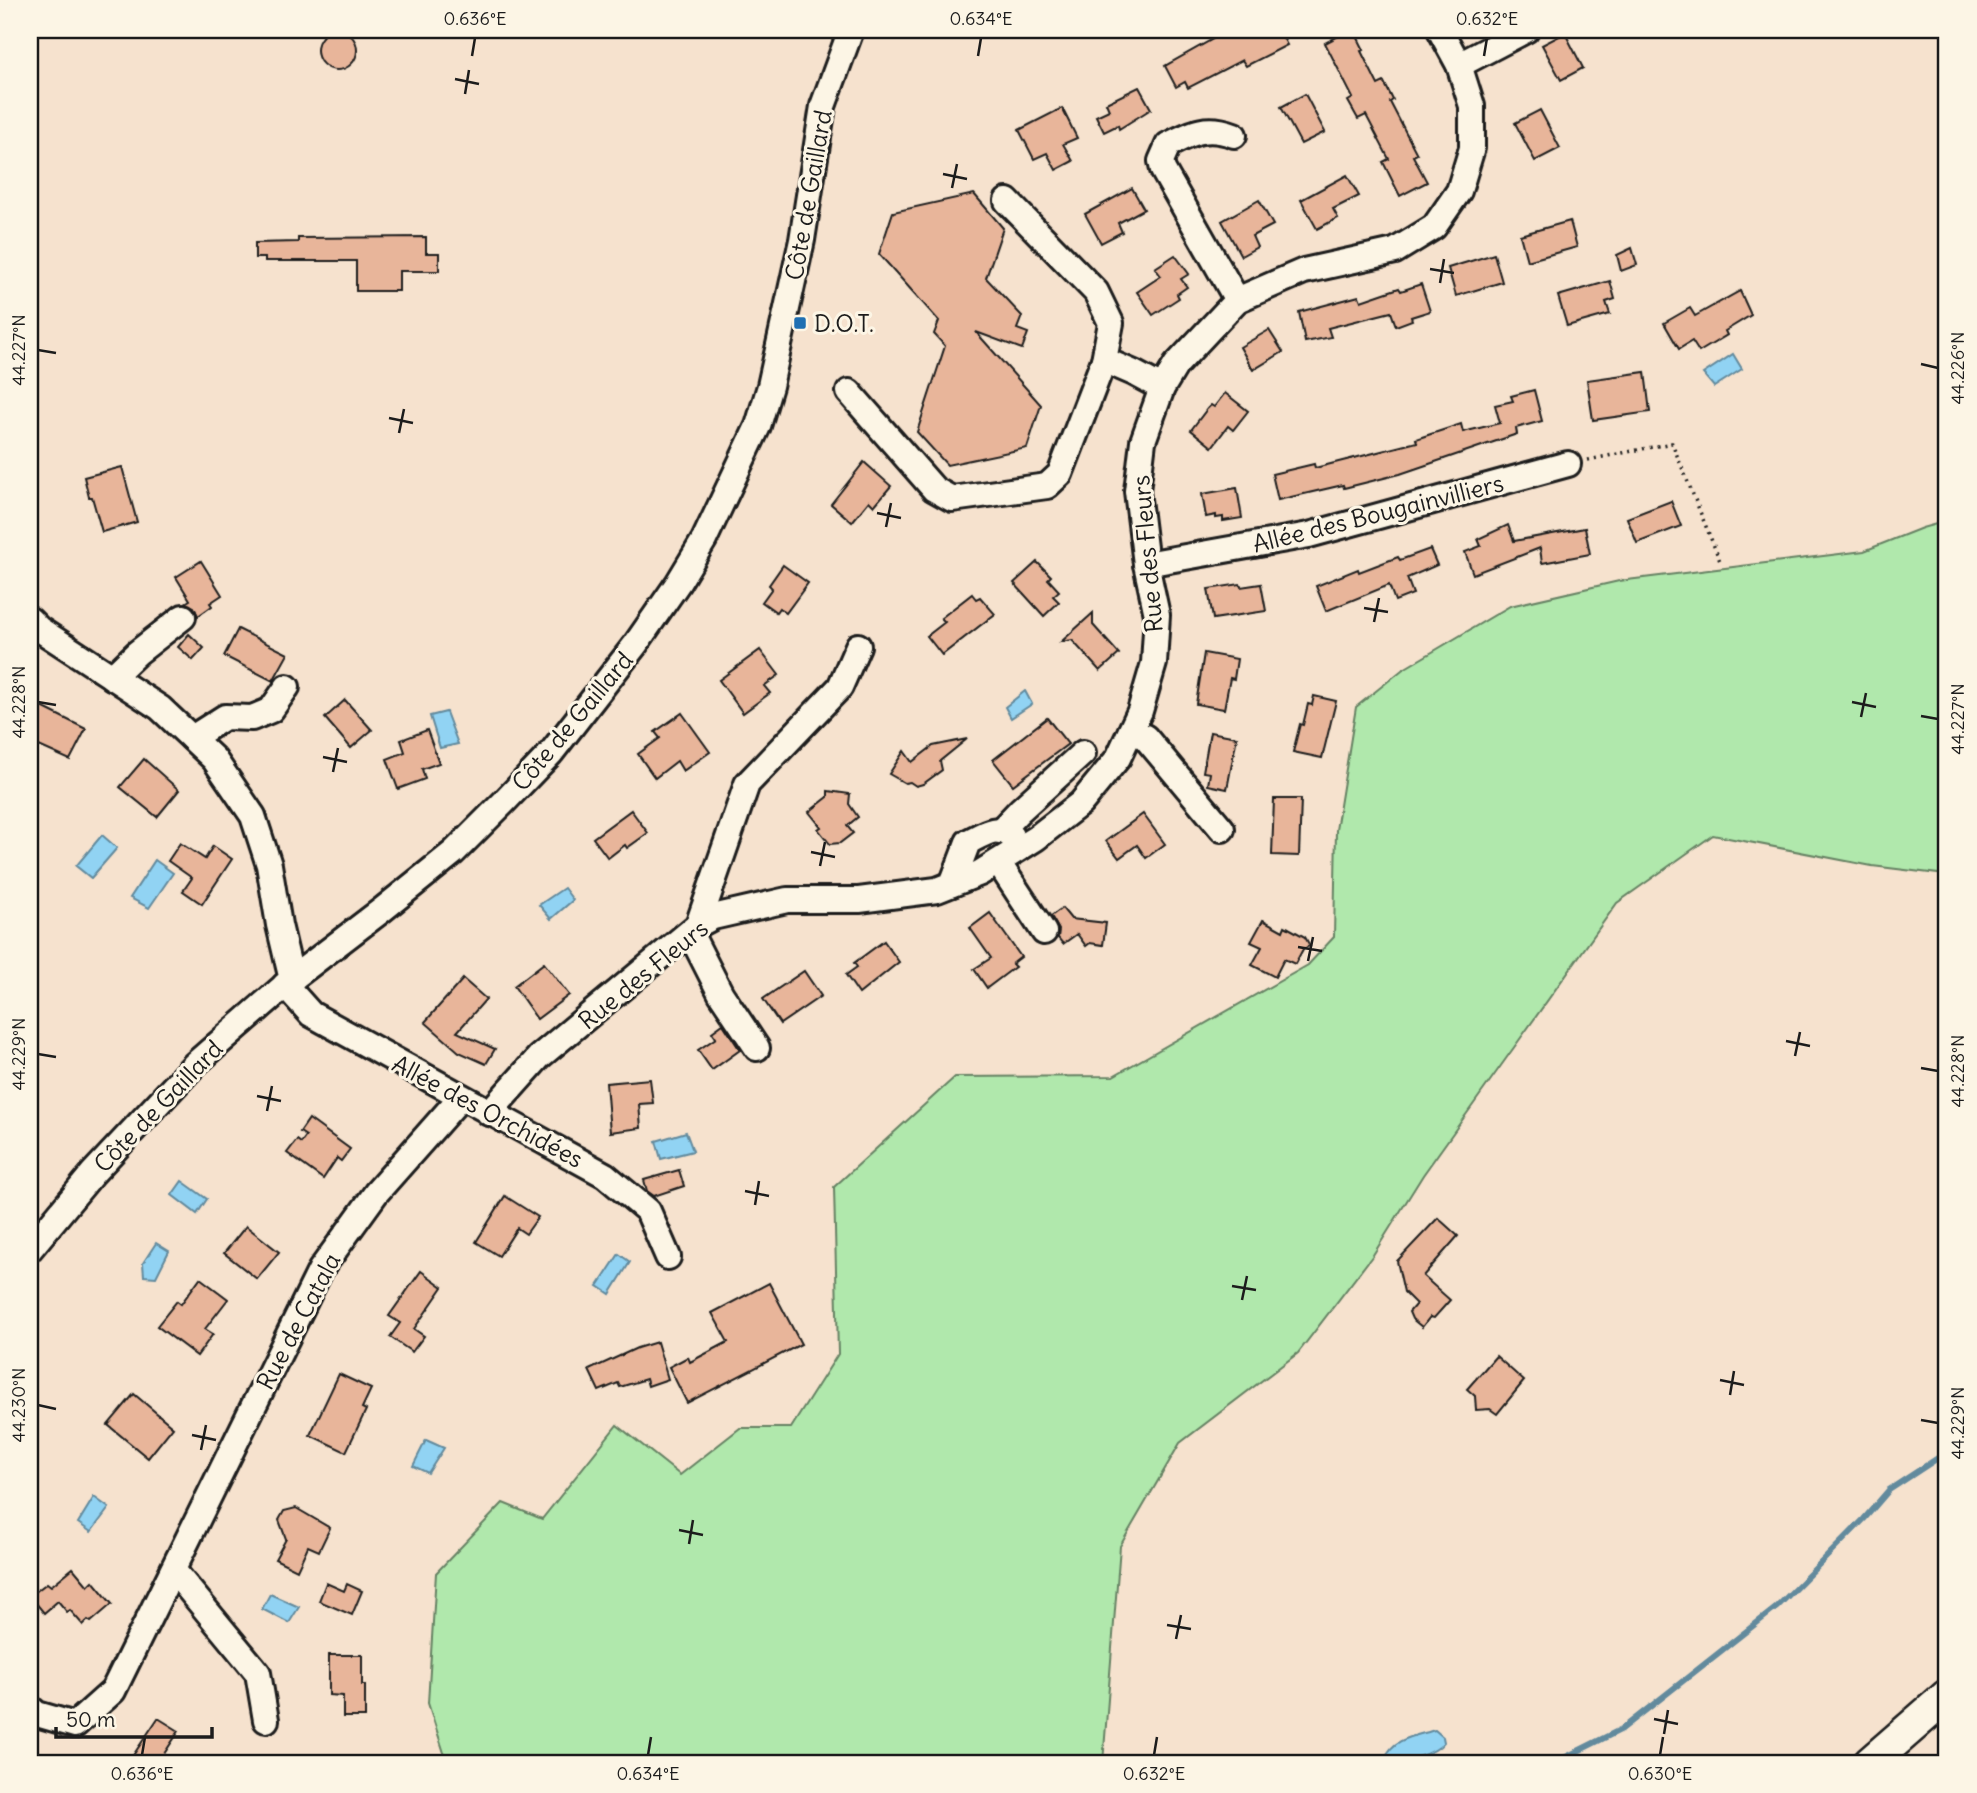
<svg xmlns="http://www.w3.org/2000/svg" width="1977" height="1793" viewBox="0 0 1977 1793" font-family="Delius,sans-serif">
  <rect width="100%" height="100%" fill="#f6e2ce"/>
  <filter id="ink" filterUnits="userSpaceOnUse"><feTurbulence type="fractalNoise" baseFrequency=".0143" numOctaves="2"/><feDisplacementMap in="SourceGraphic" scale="14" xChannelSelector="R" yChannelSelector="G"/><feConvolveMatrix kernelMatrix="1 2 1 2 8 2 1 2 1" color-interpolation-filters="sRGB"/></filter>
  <g filter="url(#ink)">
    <polygon fill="#b0e8ac" stroke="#668264" stroke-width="2" points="1947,521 1947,875 1872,866 1713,835 1617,903 1423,1175 1373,1255 1298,1353 1180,1443 1120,1546 1103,1763 443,1763 445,1756 428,1703 436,1573 503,1503 542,1519 617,1425 680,1475 740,1428 791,1428 838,1354 834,1187 955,1077 1113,1076 1308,965 1334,937 1336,830 1356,707 1402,670 1510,606 1619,581 1864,551 1922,528"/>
    <g fill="#91d3f3" stroke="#628a9d" stroke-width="2">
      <polygon points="1733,354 1742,369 1714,387 1703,374"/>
      <polygon points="1025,691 1032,704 1011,718 1005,707"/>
      <polygon points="446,712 458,744 440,748 430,716"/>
      <polygon points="102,835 117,848 91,878 76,866"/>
      <polygon points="155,860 173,873 149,908 130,898"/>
      <polygon points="564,888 573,900 551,919 539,905"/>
      <polygon points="686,1132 693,1151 661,1159 656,1141"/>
      <polygon points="182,1181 207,1199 197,1214 172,1195"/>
      <polygon points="156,1243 169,1251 156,1277 144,1276 143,1263"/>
      <polygon points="619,1254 630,1262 610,1294 598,1286"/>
      <polygon points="426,1440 444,1448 428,1473 413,1466"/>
      <polygon points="94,1497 109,1508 91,1532 78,1523"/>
      <polygon points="270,1594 299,1607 289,1623 262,1609"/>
      <path d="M1435 1730 1443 1737 1444 1742C1435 1755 1405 1761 1390 1763L1385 1759C1392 1738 1416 1736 1435 1730Z"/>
    </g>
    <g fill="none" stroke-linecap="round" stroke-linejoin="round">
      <polyline stroke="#628a9d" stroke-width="6" points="1554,1763 1622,1729 1777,1607 1864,1519 1889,1490 1947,1452"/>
    </g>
    <g fill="#e8b59a" stroke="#1c1c1c" stroke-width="2">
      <circle cx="337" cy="50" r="20"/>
      <polygon points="1229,30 1279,30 1287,45 1246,66 1242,60 1188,88 1185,82 1176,87 1165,66"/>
      <polygon points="1350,30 1354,30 1364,50 1361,51 1378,85 1384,82 1393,100 1390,102 1417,154 1413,156 1427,182 1400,196 1383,162 1389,159 1366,115 1358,119 1348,101 1353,98 1325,43"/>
      <polygon points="1565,33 1583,68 1561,80 1542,45"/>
      <polygon points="1139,87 1151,109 1119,129 1118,125 1104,132 1096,116 1109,110 1106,103"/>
      <polygon points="1305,94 1325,132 1301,144 1281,107"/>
      <polygon points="1062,108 1077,138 1063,144 1073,161 1056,170 1047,153 1034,159 1019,130"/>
      <polygon points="1540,110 1560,148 1535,161 1515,123"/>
      <polygon points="1347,175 1359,196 1333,209 1338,218 1317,229 1301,200"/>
      <polygon points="1132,188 1144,209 1118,223 1122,232 1101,243 1085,214"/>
      <polygon points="974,194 1003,228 986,278 1022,316 1017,329 1028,333 1022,349 976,332 1041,405 1027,448 947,465 917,432 945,346 934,334 939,321 879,254 893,212"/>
      <polygon points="1259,200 1273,225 1252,236 1257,247 1241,256 1222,221"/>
      <polygon points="1570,221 1577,247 1527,261 1520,235"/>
      <polygon points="426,237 426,253 439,253 439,271 399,271 399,291 356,291 356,261 265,261 265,258 255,258 255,243 298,242 298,238"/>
      <polygon points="1632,248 1637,265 1621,271 1617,255"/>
      <polygon points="1494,254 1502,282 1456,296 1448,268"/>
      <polygon points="1175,255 1189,274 1181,279 1187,287 1177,294 1179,298 1153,315 1137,292 1161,276 1155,268"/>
      <polygon points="1610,281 1615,299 1606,302 1610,314 1567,326 1558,296"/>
      <polygon points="1421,284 1430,311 1411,317 1412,320 1396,326 1391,312 1328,328 1331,337 1305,342 1299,312 1359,296 1361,301 1399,288 1401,291"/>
      <polygon points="1740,291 1751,315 1725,331 1727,335 1699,352 1692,341 1679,349 1664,323 1690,308 1695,316"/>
      <polygon points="1269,330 1283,352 1253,370 1240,347"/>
      <polygon points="1645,372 1650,412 1593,420 1587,380"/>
      <polygon points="1534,390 1542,421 1516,428 1517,434 1400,474 1344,488 1343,485 1278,500 1272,474 1314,464 1315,468 1417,442 1416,439 1461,424 1463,432 1500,423 1495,405 1513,401 1511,396"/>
      <polygon points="1225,393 1248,411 1233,430 1228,426 1212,447 1191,430 1207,409 1211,405 1214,407"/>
      <polygon points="864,462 891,486 874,506 869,501 852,522 831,504"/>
      <polygon points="122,467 137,522 102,532 92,497 89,497 84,477"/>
      <polygon points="1237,488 1242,518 1223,521 1223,517 1216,518 1216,515 1206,517 1202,494"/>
      <polygon points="1671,501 1681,526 1637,543 1627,518"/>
      <polygon points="1508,525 1514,541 1585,528 1590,554 1542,563 1540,548 1473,574 1465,552 1481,546 1478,539"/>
      <polygon points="1430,549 1437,565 1407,578 1413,594 1395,601 1389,585 1326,611 1316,586 1358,569 1359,572 1398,557 1400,560"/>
      <polygon points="201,561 222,595 210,603 212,606 198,616 194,607 185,603 190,600 176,577"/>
      <polygon points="1037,562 1051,576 1048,579 1059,591 1053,596 1059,602 1044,616 1014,583"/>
      <polygon points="783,565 808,583 786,613 779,608 776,612 762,602 772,588 769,585"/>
      <polygon points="1240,584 1241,587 1261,584 1266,611 1213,619 1208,589"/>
      <polygon points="972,594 976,599 980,597 995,614 942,655 927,636 945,622 941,618"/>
      <polygon points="1093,613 1093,625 1119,654 1100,671 1072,640 1061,642"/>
      <polygon points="238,629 288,654 273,681 224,656"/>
      <polygon points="189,634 204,648 193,660 178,647"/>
      <polygon points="760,650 779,675 764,686 770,693 743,713 719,680"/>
      <polygon points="1204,653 1237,659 1234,679 1230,678 1224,709 1196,704"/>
      <polygon points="1314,696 1336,701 1322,758 1293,752 1300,724 1303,725 1308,704 1312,705"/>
      <polygon points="345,700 372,730 351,748 325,718"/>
      <polygon points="42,707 86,729 70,760 30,742 30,735"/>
      <polygon points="682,713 710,752 683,771 677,761 655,778 638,754 660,738 655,732"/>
      <polygon points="1047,718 1068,744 1013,785 993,760"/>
      <polygon points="427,730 439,763 422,769 425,779 398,789 387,759 405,752 401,740"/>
      <polygon points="1210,732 1237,737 1227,789 1208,785 1210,773 1203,772"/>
      <polygon points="967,739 940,761 942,770 923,784 916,786 910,782 905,783 889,774 904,751 912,762 933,746"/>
      <polygon points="144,759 179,790 157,817 120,787"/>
      <polygon points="828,791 850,794 849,804 858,817 847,826 853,833 840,843 830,844 818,829 821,827 809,812 828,797"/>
      <polygon points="1274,799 1301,799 1299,856 1272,855"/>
      <polygon points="631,810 648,833 627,848 625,845 608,858 593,838"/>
      <polygon points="1143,814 1165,844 1146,858 1137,845 1119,858 1106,841"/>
      <polygon points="180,843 205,859 213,846 232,859 202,904 183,891 192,878 168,861"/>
      <polygon points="1062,908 1071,919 1106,923 1103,945 1090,943 1086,946 1077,934 1063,944 1058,938 1059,930 1051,916"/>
      <polygon points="990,913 1021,957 1012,964 1015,967 987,988 974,969 991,958 970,928"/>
      <polygon points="1263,920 1283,931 1285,926 1305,937 1310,946 1303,949 1295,964 1284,959 1275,977 1252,965 1262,947 1251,942"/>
      <polygon points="884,941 899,962 859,994 846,975 857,967 854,963"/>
      <polygon points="544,963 569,995 537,1019 514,986"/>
      <polygon points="804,971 821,996 780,1024 763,999"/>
      <polygon points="463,979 486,999 457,1032 495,1049 486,1064 459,1052 425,1022"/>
      <polygon points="723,1024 740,1050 712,1070 698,1050 716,1038 712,1032"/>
      <polygon points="650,1079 653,1103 639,1104 641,1128 610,1132 606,1083"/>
      <polygon points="309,1119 350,1149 341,1161 337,1158 323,1179 287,1153 297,1140 301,1143 306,1136 300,1132"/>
      <polygon points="679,1170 684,1186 654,1196 647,1191 644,1180"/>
      <polygon points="505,1196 538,1217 526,1234 517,1228 499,1256 476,1242"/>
      <polygon points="1438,1218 1458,1236 1423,1276 1450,1300 1434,1318 1430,1317 1422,1327 1412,1319 1409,1312 1416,1304 1404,1292 1397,1261"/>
      <polygon points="246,1226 279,1252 257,1279 224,1253"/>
      <polygon points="421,1271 443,1287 414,1329 424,1336 412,1352 390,1337 400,1323 389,1316"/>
      <polygon points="200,1278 228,1299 205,1329 213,1334 197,1356 157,1326 177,1301 181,1304"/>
      <polygon points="769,1283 801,1344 687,1403 669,1367 688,1357 690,1362 728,1342 712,1313"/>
      <polygon points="657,1342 668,1379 648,1386 646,1379 620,1387 618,1383 599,1391 589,1370 637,1348"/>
      <polygon points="1496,1356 1524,1381 1497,1414 1490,1409 1476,1410 1475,1396 1467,1389"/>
      <polygon points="339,1374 371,1389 362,1408 366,1410 346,1452 310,1435"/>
      <polygon points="134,1394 173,1427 148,1458 108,1425"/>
      <polygon points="296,1508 330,1528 319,1551 308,1546 297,1570 275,1559 286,1539 279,1520 284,1511"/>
      <polygon points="73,1568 88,1586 93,1581 112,1604 91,1622 88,1620 83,1625 70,1610 67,1612 58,1601 44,1613 30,1596 47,1583 51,1586"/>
      <polygon points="326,1583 344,1591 347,1584 362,1591 352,1615 319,1601"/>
      <polygon points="329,1655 362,1655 362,1685 365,1685 365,1717 343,1717 343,1696 329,1695"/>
      <polygon points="158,1718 179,1731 158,1763 128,1763"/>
    </g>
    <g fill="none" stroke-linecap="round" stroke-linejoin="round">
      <defs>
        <g id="minor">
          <polyline points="1459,65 1526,30"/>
          <path d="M1234 135C1207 125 1193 132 1168 145L1161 161 1163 170 1237 300"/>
          <polyline points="1007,201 1096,292 1111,323 1104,360"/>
          <polyline points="849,392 934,489 952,499 1047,486 1060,474 1104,360 1134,373 1162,388"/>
          <polyline points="1146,564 1309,535 1568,464"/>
          <polyline points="30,620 39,629 160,708 214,759 253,816 269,865 279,925 292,980"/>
          <polyline points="112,677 137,653 183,617"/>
          <polyline points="1131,731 1145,737 1222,829"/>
          <polyline points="192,738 225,717 252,718 271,710 287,687"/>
          <polyline points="1000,831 1020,810 1083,753"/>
          <polyline points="998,862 1044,932"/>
          <path d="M952 884 968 842C982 835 998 823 1011 836"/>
          <polyline points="698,925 747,784 840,687 858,646"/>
          <polyline points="690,933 721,994 757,1048"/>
          <polyline points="285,985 311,1014 605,1175 648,1211 668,1257"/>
          <polyline points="489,1113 539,1057 698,925 713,917 787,900 859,900 937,890 980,873 1036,838 1081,803 1118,758 1140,711 1154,663 1157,615 1146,564 1137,491 1143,441 1162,388 1176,365 1237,300 1304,271 1395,251 1434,227 1459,191 1472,148 1472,106 1459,65 1440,30"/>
          <polyline points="30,1249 93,1173 195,1064 297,975 382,910 454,852 504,802 551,753 635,645 678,583 704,540 758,426 770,386 802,240 823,106 851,30"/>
          <polyline points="173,1570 258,1673 266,1720"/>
          <polyline points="30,1708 37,1714 75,1725 113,1691 321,1269 376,1193 461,1097"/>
        </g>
        <polyline id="major" points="1870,1763 1947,1696"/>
      </defs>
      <use href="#minor" stroke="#1c1c1c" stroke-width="30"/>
      <use href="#major" stroke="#1c1c1c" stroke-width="37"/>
      <polyline stroke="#1c1c1c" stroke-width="3.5" stroke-dasharray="2 5" stroke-linecap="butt" points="1588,460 1672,443 1720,561"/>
      <use href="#minor" stroke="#fcf5e5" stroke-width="24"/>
      <use href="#major" stroke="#fcf5e5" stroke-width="32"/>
    </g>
  </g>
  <path fill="none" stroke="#1c1c1c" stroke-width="2.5" d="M472 56 475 38M978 56 981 38M1484 56 1487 38M455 79 479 84M465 94 469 70M943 174 967 179M952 188 957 164M1430 269 1454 273M1440 283 1444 259M38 350 56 353M1921 364 1938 368M389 418 413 423M399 433 404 409M877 513 901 518M886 527 891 503M1364 608 1388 612M1374 622 1379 598M38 702 56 705M1852 702 1876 707M1921 716 1938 719M1861 717 1866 693M323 757 347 762M333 772 338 748M811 852 835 857M820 866 825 842M1298 947 1322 951M1308 961 1313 937M1786 1041 1810 1046M38 1054 56 1057M1795 1056 1800 1032M1921 1068 1938 1071M257 1096 281 1101M267 1111 272 1086M745 1191 769 1196M755 1205 759 1181M1232 1286 1256 1290M1242 1300 1247 1276M1720 1380 1744 1385M1730 1395 1734 1371M38 1405 56 1409M1921 1420 1938 1423M192 1435 216 1440M201 1450 206 1425M679 1530 703 1535M689 1544 693 1520M1167 1625 1191 1629M1176 1639 1181 1615M1654 1719 1678 1724M1664 1734 1668 1710M142 1755 145 1737M648 1755 651 1737M1154 1755 1157 1737M1660 1755 1663 1737"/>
  <rect fill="#1f6fb2" stroke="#fcf5e5" stroke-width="2.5" x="793" y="316" width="14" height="14" rx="3.5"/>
  <g text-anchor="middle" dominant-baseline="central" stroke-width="6" stroke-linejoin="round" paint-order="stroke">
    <g font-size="24" fill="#1c1c1c" stroke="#fcf5e5">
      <text transform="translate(808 195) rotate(-80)">Côte de Gaillard</text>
      <text transform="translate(1378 513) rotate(-14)">Allée des Bougainvilliers</text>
      <text transform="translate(1147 554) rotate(-95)">Rue des Fleurs</text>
      <text transform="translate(572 721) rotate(-50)">Côte de Gaillard</text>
      <text transform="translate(643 974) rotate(-39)">Rue des Fleurs</text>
      <text transform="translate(158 1106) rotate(-46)">Côte de Gaillard</text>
      <text transform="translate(488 1111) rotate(28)">Allée des Orchidées</text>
      <text transform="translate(298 1321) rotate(-62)">Rue de Catala</text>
    </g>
    <g font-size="24" fill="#1c1c1c" stroke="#fcf5e5" text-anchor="start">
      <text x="814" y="323">D.O.T.</text>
    </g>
  </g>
  <rect width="1977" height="1793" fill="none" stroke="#fcf5e5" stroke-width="77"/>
  <path d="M56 1727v10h156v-10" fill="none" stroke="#1c1c1c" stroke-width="3.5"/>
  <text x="66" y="1727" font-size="21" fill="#1c1c1c" stroke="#fcf5e5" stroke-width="5" paint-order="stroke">50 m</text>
  <rect x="38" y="38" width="1900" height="1717" fill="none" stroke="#1c1c1c" stroke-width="2.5"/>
  <g font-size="18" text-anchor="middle" fill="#1c1c1c">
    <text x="475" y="25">0.636°E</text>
    <text x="981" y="25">0.634°E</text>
    <text x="1487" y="25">0.632°E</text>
    <text transform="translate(19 350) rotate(-90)" y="6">44.227°N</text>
    <text transform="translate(1958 368) rotate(-90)" y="6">44.226°N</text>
    <text transform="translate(19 702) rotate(-90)" y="6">44.228°N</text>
    <text transform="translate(1958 719) rotate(-90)" y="6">44.227°N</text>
    <text transform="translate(19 1054) rotate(-90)" y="6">44.229°N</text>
    <text transform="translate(1958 1071) rotate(-90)" y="6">44.228°N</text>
    <text transform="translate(19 1405) rotate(-90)" y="6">44.230°N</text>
    <text transform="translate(1958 1423) rotate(-90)" y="6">44.229°N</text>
    <text x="142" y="1780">0.636°E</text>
    <text x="648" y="1780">0.634°E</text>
    <text x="1154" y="1780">0.632°E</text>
    <text x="1660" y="1780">0.630°E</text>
  </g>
</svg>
